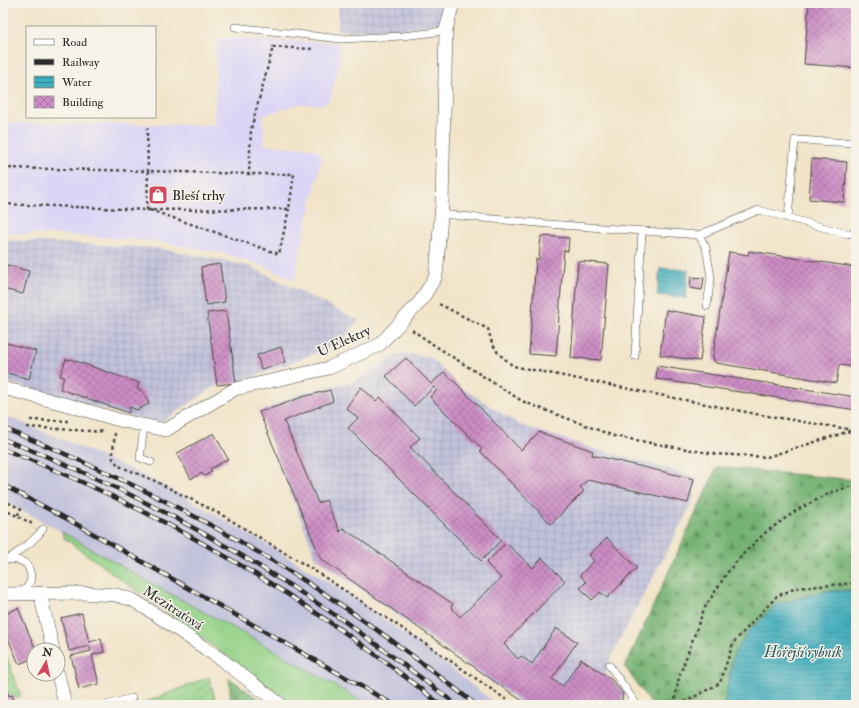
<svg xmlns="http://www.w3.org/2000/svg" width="859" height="708" viewBox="0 0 859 708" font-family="'IM FELL Double Pica',serif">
  <defs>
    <pattern id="industrial-grid" width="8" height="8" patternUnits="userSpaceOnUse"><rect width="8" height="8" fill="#c2c2dc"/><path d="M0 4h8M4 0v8" fill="none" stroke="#a7a7bd"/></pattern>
    <pattern id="forest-firs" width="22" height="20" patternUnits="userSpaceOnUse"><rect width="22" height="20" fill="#76b373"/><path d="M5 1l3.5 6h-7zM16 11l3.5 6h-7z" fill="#61925f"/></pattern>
    <pattern id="garden-furrows" width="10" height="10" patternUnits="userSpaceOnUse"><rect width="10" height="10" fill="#93d186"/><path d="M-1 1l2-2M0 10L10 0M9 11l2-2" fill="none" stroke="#78aa6e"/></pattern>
    <pattern id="water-rules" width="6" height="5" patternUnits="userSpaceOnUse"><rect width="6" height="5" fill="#3fadbd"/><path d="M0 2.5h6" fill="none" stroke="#358d9a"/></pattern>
    <pattern id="building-cross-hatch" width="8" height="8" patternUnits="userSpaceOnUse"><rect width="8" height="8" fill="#cc8dc5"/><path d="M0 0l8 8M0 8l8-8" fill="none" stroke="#a673a0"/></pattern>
  </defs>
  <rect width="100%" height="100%" fill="#f7f3e8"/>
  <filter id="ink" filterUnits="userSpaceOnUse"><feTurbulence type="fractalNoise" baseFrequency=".025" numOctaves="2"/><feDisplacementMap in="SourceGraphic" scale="8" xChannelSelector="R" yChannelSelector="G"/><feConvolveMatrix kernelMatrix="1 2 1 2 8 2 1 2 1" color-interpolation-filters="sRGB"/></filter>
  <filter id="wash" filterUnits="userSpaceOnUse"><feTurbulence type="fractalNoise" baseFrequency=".012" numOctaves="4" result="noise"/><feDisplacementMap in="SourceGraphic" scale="16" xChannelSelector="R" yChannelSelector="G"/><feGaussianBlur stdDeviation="0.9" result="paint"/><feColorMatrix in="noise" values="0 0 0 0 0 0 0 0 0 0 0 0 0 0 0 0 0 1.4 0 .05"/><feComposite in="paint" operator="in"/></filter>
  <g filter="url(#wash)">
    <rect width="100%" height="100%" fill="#f1e4c9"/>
    <polygon fill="#dcd6f6" points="217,38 339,43 340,61 330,99 324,104 296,104 263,116 264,145 310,148 317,151 322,157 298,261 295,280 267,267 223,253 155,241 64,235 3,233 3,123 214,125"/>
    <g fill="url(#industrial-grid)">
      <polygon points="339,3 447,3 442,22 432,24 403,29 338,31"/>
      <polygon points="3,240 158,248 249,266 358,320 342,342 292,362 236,383 217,385 162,422 125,415 3,381"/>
      <polygon points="401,353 431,358 460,387 520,425 599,450 698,477 692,503 613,653 605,673 625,693 622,705 524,705 316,558 259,412 305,392 353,382"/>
    </g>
    <polygon fill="#c2c2dc" points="3,415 71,443 138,473 185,497 265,543 350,595 443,662 497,705 368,705 272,649 165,591 62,532 3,500"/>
    <polygon fill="#93d186" stroke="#5f7e58" points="62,532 165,591 272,649 368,705 294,705 64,538"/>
    <g fill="url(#forest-firs)" stroke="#506f4f">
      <polygon points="717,467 856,480 856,590 825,591 734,653 724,705 652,705 625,667"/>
      <polygon points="229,678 267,705 233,705 231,703"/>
    </g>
    <g fill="url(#garden-furrows)" stroke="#5f7e58">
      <polygon points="5,653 21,696 14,698 12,695 9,696 7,691 3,692 3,654"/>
      <polygon points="209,677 217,705 138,705"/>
    </g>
    <g fill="url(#water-rules)" stroke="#356c74">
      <polygon points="660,268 688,270 686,298 657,295"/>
      <polygon points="856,590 856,705 724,705 734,653 749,631 777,604 825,591"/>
    </g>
    <g id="blocks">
      <g fill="url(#building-cross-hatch)">
        <polygon points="809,3 856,3 856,68 804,64"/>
        <polygon points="812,159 847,162 844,202 809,199"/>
        <polygon points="541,236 569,238 568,251 564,250 556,356 529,354 536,259 539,259"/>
        <polygon points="749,251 854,267 852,287 856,288 856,367 839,365 836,383 716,363 714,361 713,356 729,252 748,255"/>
        <polygon points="578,261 609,264 601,360 571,358"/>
        <polygon points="3,264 29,271 23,294 3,289"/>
        <polygon points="220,264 225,302 206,305 201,267"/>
        <polygon points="691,277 704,278 702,290 690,288"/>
        <polygon points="666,310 706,317 700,361 660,355"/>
        <polygon points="226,311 236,383 217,385 207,313"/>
        <polygon points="3,342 36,351 29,379 3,372"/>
        <polygon points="281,347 285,362 261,369 257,355"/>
        <polygon points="406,358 431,384 444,372 450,378 451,378 521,450 539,432 593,451 592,455 694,479 688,503 588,480 580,487 584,491 551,524 480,451 482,449 430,397 437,390 434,387 414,406 386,376"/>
        <polygon points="66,359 69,360 70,359 139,383 137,389 143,391 149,404 137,410 130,407 129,413 60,389 64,377 60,376"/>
        <polygon points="657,366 856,397 856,410 656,379"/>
        <polygon points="361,387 376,401 380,397 420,438 410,447 501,540 481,561 348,428 358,418 346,408"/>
        <polygon points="330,390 333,401 284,421 318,503 326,500 340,532 343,528 453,604 451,607 460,617 501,578 486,563 506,543 533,568 542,558 565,581 504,644 518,659 521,656 532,664 556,628 577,642 552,679 563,686 581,659 612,680 623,694 621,705 528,705 321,559 259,412 278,406 302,397"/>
        <polygon points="214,433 228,459 210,469 212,472 204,476 202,473 191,479 177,453"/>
        <polygon points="607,538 637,568 607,598 600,592 592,600 580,588 586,582 580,575 594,561 589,555"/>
        <polygon points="18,608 36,650 34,650 34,658 19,664 3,627 3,615"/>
        <polygon points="82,613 89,642 101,639 104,652 92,655 99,684 79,689 71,656 91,651 90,648 89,646 69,651 61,618"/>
        <polygon points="7,691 9,696 12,695 15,702 11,703 12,705 3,705 3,692"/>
      </g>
    </g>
  </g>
  <g filter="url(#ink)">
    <use href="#blocks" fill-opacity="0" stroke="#494743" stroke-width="1"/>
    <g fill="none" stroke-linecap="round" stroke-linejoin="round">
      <defs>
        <g id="lane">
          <polyline points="235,27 341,39 402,36 429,33 446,30"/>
          <polyline points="440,214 548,224 699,235 759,210 848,234 856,231"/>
          <polyline points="788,218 795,140 856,143"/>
          <polyline points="699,235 706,248 711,277 707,306"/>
          <polyline points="635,356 642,231"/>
          <polyline points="144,426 140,458 151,462"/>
          <path d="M7 559C12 560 18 559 23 562 30 565 33 578 29 584 27 588 23 591 19 593"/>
          <path d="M7 560C20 550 34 542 43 529"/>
          <polyline points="609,665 637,705"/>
          <polyline points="106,705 132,698"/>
        </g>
        <g id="street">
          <polyline points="3,388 68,405 119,420 166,430 235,389 329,368 379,345 420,302 436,276 442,204 446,30 453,3"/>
          <polyline points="40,593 53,650"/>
          <polyline points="3,594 81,593 116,595 133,600 152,612 222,660 281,705"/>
          <polyline points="58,674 65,705"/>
        </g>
      </defs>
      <use href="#lane" stroke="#494743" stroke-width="8"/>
      <use href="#street" stroke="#494743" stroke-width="14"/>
      <g stroke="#494743" stroke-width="2.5" stroke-dasharray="3 3" stroke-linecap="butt">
        <polyline points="3,168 148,171 147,128"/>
        <polyline points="3,204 147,210 148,171 249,174 251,129 273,47 312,49"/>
        <polyline points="147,210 289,209 294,174 249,174"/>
        <polyline points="150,210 279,254 289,209"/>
        <polyline points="412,330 440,349 522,401 553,413 614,436 651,443 715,454 767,457 853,430 756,414 513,366 498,353 492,343 488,329 437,303"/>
        <polyline points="30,420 68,421"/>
        <polyline points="27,427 105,432"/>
        <polyline points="115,433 113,450 113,459 119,466 153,480 222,515 312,569 432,648 514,705"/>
        <polyline points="3,500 21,509 17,516 33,524"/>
        <polyline points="3,509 17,516"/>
        <polyline points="674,705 679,677 704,609 727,573 742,555 766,532 797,510 832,492 856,485"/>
        <polyline points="679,705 720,683 733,643 777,596 796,588 856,583"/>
      </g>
      <use href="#lane" stroke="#fff" stroke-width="7"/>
      <use href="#street" stroke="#fff" stroke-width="13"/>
      <defs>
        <g id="rail">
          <path d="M3 428C108 470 210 520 305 581 364 619 421 661 476 705"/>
          <path d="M3 439C121 484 234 546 338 617 352 626 364 636 377 645 404 665 431 685 457 705"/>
          <path d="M3 449C161 510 309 599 441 705"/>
          <polyline points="3,485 69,520 394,705"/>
        </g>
      </defs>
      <use href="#rail" stroke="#2b2b2b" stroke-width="4.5"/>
      <use href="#rail" stroke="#f7f3e8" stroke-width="3" stroke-dasharray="9" stroke-linecap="butt"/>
    </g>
  </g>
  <defs>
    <symbol id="shop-square" viewBox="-11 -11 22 22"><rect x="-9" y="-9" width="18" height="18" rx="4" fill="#d1495b" stroke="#f7f3e8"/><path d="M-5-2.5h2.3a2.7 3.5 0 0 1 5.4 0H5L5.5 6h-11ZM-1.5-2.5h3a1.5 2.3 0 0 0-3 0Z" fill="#fff"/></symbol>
  </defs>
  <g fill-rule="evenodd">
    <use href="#shop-square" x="147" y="184" width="22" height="22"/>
  </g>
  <g text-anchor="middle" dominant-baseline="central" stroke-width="3" stroke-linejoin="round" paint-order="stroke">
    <g font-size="14" fill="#2b2b2b" stroke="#f7f3e8" text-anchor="start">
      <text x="172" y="195">Bleší trhy</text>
    </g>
    <g font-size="14" fill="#2b2b2b" stroke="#f7f3e8">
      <text transform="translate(344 341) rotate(-24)">U Elektry</text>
      <text transform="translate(173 608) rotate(33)">Mezitraťová</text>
    </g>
    <g font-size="15" font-style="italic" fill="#32585e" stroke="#f7f3e8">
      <text x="803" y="652">Hořejší rybník</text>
    </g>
  </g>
  <rect width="859" height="708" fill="none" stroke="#f7f3e8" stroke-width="16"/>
  <rect x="26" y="26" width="130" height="92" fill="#f7f3e8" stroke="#a5a39c"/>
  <rect x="34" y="39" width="20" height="6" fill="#ffffff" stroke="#a5a39c"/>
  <text x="62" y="46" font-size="12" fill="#2b2b2b">Road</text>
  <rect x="34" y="59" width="20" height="6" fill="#2b2b2b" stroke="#a5a39c"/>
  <text x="62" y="66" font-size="12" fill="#2b2b2b">Railway</text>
  <rect x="34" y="76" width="20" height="12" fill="url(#water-rules)" stroke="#a5a39c"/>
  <text x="62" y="86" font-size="12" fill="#2b2b2b">Water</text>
  <rect x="34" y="96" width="20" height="12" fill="url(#building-cross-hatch)" stroke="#a5a39c"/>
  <text x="62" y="106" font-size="12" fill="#2b2b2b">Building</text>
  <g transform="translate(46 662) rotate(9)"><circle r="19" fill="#f7f3e8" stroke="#a5a39c"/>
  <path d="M0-3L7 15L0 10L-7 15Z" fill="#d1495b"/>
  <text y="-6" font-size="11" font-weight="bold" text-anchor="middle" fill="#2b2b2b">N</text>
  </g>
</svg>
